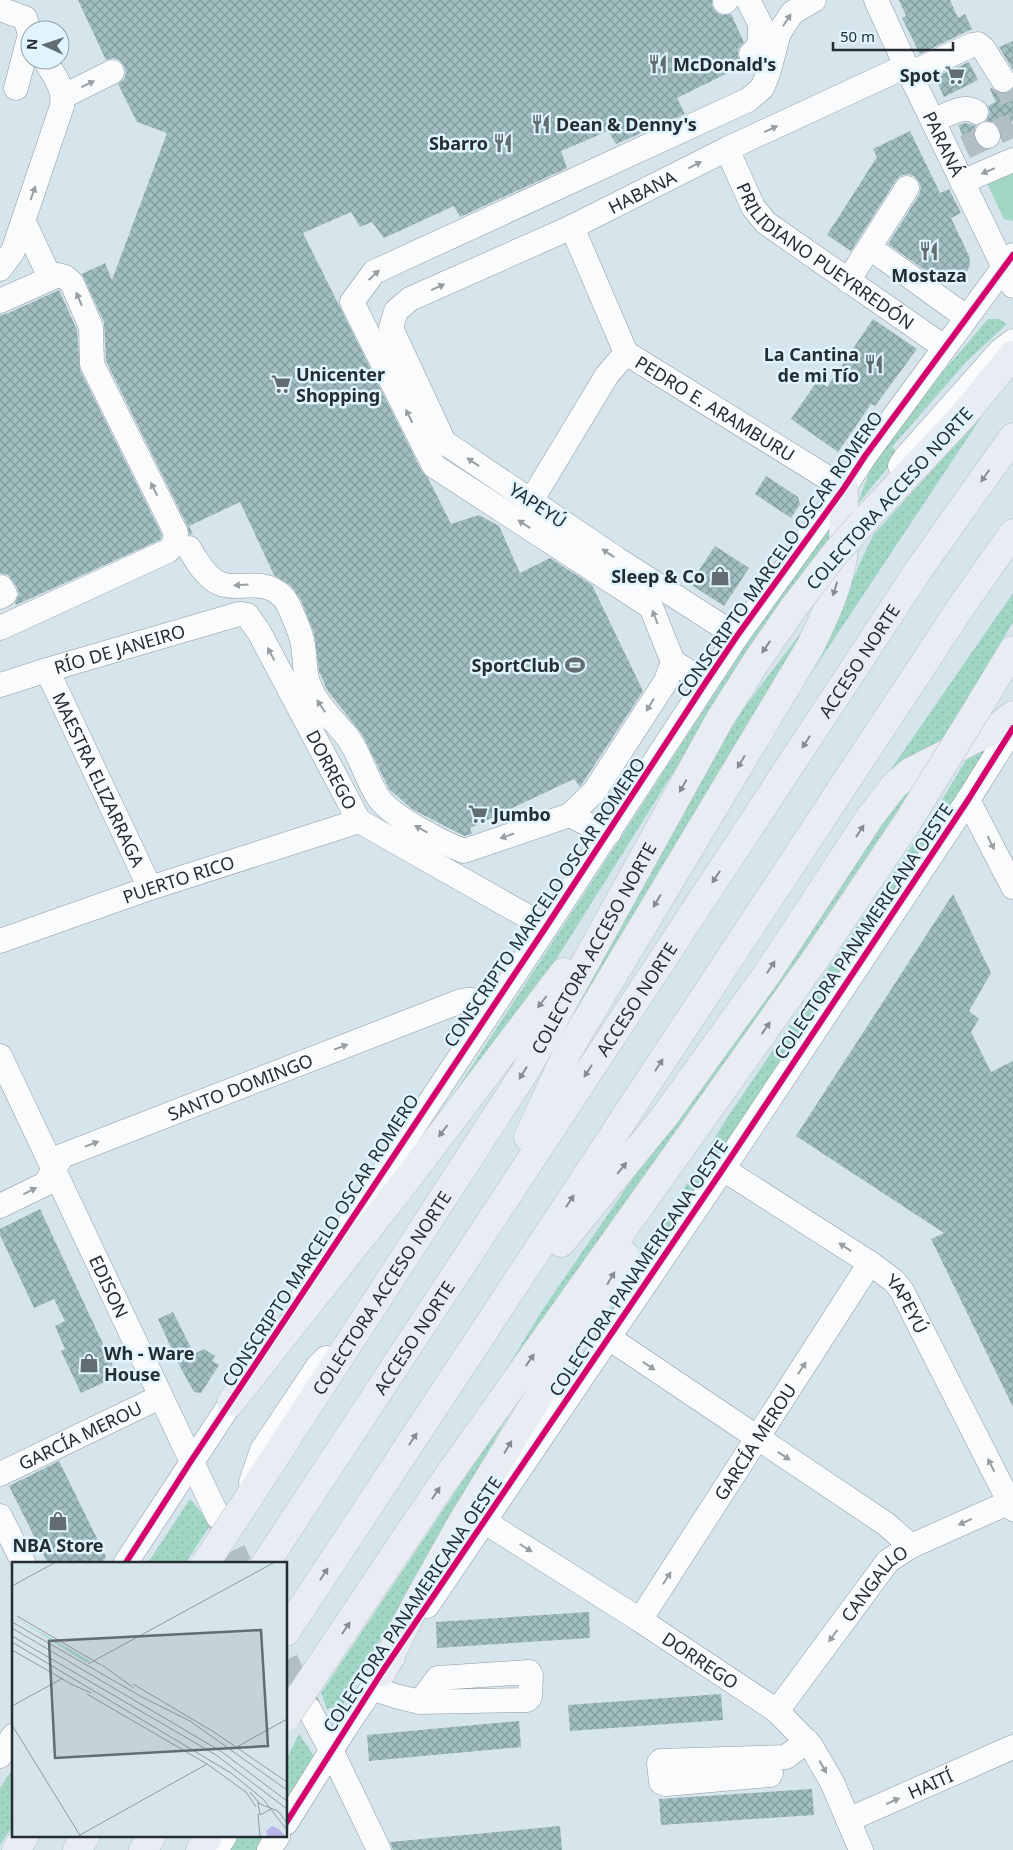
<svg xmlns="http://www.w3.org/2000/svg" width="1013" height="1850" viewBox="0 0 1013 1850" font-family="'Noto Sans',sans-serif">
  <defs>
    <pattern id="grass-dots" width="8" height="8" patternUnits="userSpaceOnUse" patternTransform="scale(1.25)"><rect width="8" height="8" fill="#a1d6c5"/><path d="M2 2h.1M6 6h.1" fill="none" stroke="#8ab8aa" stroke-width="1.8" stroke-linecap="round"/></pattern>
    <pattern id="building-cross-hatch" width="8" height="8" patternUnits="userSpaceOnUse" patternTransform="scale(1.25)"><rect width="8" height="8" fill="#a1bec1"/><path d="M0 0l8 8M0 8l8-8" fill="none" stroke="#839b9d"/></pattern>
  </defs>
  <rect width="100%" height="100%" fill="#d6e4eb"/>
  <g fill="url(#grass-dots)">
    <polygon points="988,319 999,319 1007,324 967,361 892,447 899,454 857,505 871,468 942,373"/>
    <polygon points="982,416 765,743 836,616 873,535"/>
    <polygon points="832,513 838,532 737,671 557,958 418,1149"/>
    <polygon points="1013,593 1013,622 939,745 880,785"/>
    <polygon points="816,613 532,1084 737,717"/>
    <polygon points="996,747 497,1496 727,1118 936,810 969,755"/>
    <polygon points="916,783 747,1036 484,1406 543,1309 870,833"/>
    <polygon points="522,1392 343,1705 327,1709 321,1693"/>
    <polygon points="190,1499 211,1524 185,1564 147,1564"/>
    <polygon points="299,1734 316,1759 286,1806 286,1760"/>
    <polygon points="14,1767 14,1824 0,1845 0,1788"/>
    <polygon points="237,1836 267,1836 258,1850 228,1850"/>
  </g>
  <polygon fill="#a1d6c5" points="1013,171 1013,221 1004,219 987,183"/>
  <g fill="url(#building-cross-hatch)">
    <polygon points="78,0 712,0 712,6 716,12 722,15 731,14 744,42 738,49 738,56 741,63 744,65 677,98 685,114 616,144 608,131 561,151 567,168 460,217 454,206 384,238 372,222 360,227 351,212 303,233 422,472 428,478 451,524 479,515 499,526 520,573 550,558 592,585 643,691 580,787 574,779 470,828 472,834 464,836 412,809 389,789 362,734 327,690 319,671 314,633 301,600 291,586 274,575 240,502 189,526 193,535 189,534 188,527 106,361 104,322 82,274 105,263 112,280 167,133 137,122 118,84 124,79 126,73 124,66 119,60 113,58 106,60"/>
    <polygon points="899,0 950,0 958,18 965,14 972,29 920,54 902,18 906,16"/>
    <polygon points="1013,41 1013,70 999,47"/>
    <polygon points="969,62 978,80 944,97 935,77"/>
    <polygon points="992,88 997,92 1003,94 1010,92 1013,89 1013,121 999,128 994,122 986,121 990,112 988,106 996,102 990,89"/>
    <polygon points="966,123 976,126 973,133 975,140 967,144 958,125"/>
    <polygon points="910,131 940,193 949,189 961,213 951,218 969,256 970,265 965,276 957,281 949,282 942,279 940,281 888,244 919,195 921,188 919,182 914,176 907,174 900,176 896,180 851,251 827,235 877,157 873,149"/>
    <polygon points="59,290 77,330 80,370 162,535 160,540 16,605 15,603 19,594 17,587 8,575 0,573 0,315 6,314"/>
    <polygon points="873,319 917,349 875,406 871,404 838,452 791,419 818,380 827,387"/>
    <polygon points="766,476 798,497 800,504 791,518 755,494"/>
    <polygon points="715,546 749,568 724,606 690,584"/>
    <polygon points="953,894 991,973 969,1011 979,1019 971,1032 991,1072 1013,1061 1013,1407 931,1239 944,1233 796,1136"/>
    <polygon points="40,1209 118,1376 81,1393 61,1351 65,1349 55,1326 65,1321 54,1299 34,1308 0,1235 0,1229"/>
    <polygon points="173,1312 194,1354 204,1349 215,1356 212,1361 219,1365 201,1393 194,1392 178,1363 158,1319"/>
    <polygon points="59,1461 106,1557 102,1564 48,1564 9,1486"/>
    <polygon points="589,1612 590,1638 437,1648 436,1622"/>
    <polygon points="721,1694 723,1720 570,1731 568,1705"/>
    <polygon points="519,1721 521,1747 369,1761 367,1735"/>
    <polygon points="812,1789 814,1815 661,1825 659,1799"/>
    <polygon points="560,1826 562,1850 393,1850 390,1842"/>
  </g>
  <g fill="none" stroke-linecap="round" stroke-linejoin="round">
    <g stroke="#b2bfc6" stroke-width="24" stroke-dasharray="24 12" stroke-linecap="butt">
      <polyline points="1003,80 1013,100"/>
      <polyline points="965,147 1013,125"/>
      <polyline points="218,1518 240,1564"/>
      <polyline points="286,1660 309,1707"/>
    </g>
    <defs>
      <g id="minor">
        <polyline points="748,0 774,51"/>
        <path id="s1" d="M876 0 906 66 1013 286"/>
        <polyline points="725,2 727,0"/>
        <polyline points="0,9 25,18 30,34"/>
        <path d="M751 54C762 45 760 39 760 25"/>
        <polyline points="909,74 972,45 978,44 983,48 1003,80"/>
        <polyline points="16,88 30,34"/>
        <polyline points="64,96 112,72"/>
        <path d="M933 121C945 116 964 103 976 112"/>
        <polyline points="987,134 988,136"/>
        <path id="s2" d="M727 149 753 207 766 223 944 347"/>
        <polyline points="962,182 1013,160"/>
        <polyline points="24,222 45,267"/>
        <path id="s3" d="M572 227 626 353 844 488"/>
        <polyline points="880,255 966,317"/>
        <path d="M0 269 13 251 62 106C65 88 53 74 45 60"/>
        <polyline points="848,281 907,188"/>
        <polyline points="0,301 58,275 65,277 72,283 91,327 92,364 176,533 174,544 168,551 0,628"/>
        <polyline points="900,466 905,458 1001,350 1013,341"/>
        <polyline points="531,501 607,375 626,353"/>
        <path d="M189 548C195 559 208 580 221 584 240 591 262 577 282 596 287 600 289 607 292 613 296 623 301 633 303 645 305 657 304 670 308 682 315 704 331 717 345 734 360 752 365 777 378 797 390 816 443 843 464 851L570 815 594 792 666 681 673 662"/>
        <polyline points="0,597 5,594 1,587"/>
        <path id="s4" d="M737 636 617 559 444 442 391 328 396 311 410 299 572 227 727 149 906 66"/>
        <path id="s5" d="M47 670 150 888"/>
        <polyline points="706,682 673,662 651,607 434,466 352,302 374,272 748,100 762,88 768,74 779,33 792,13 814,0"/>
        <path id="s6" d="M0 685 47 670 239 614 247 615 259 632 359 821 546 927"/>
        <polyline points="968,800 1013,887"/>
        <polyline points="570,815 589,825 609,833"/>
        <path id="s7" d="M0 941 150 888 359 821"/>
        <path id="s8" d="M0 1056 218 1517"/>
        <path id="s9" d="M723 1169 870 1263 894 1281 902 1291 1013 1509"/>
        <path id="s10" d="M0 1206 45 1184 62 1156 461 1001C478 998 484 1001 484 1019"/>
        <polyline points="304,1292 546,927 737,636 844,488 865,456 1013,255"/>
        <polyline points="609,1338 886,1524 911,1546"/>
        <path id="s11" d="M0 1474 160 1397"/>
        <polyline points="251,1482 262,1450 318,1366 326,1358"/>
        <polyline points="0,1516 24,1564"/>
        <path id="s12" d="M485 1522 640 1620 777 1711 811 1746 832 1782 861 1850"/>
        <polyline points="125,1564 242,1386"/>
        <polyline points="427,1606 723,1169 968,800 1013,728"/>
        <path id="s13" d="M640 1620 870 1263"/>
        <polyline points="372,1688 395,1696 420,1702 527,1700 530,1697 531,1675 529,1672 438,1678 420,1702"/>
        <polyline points="309,1709 331,1750 379,1850"/>
        <path id="s14" d="M777 1711 888 1561 911 1546 1010 1502"/>
        <polyline points="0,1756 14,1735"/>
        <polyline points="767,1758 771,1773 770,1775 666,1784 661,1782 659,1763 661,1761 786,1757 807,1741"/>
        <path id="s15" d="M848 1820 1013 1747"/>
        <polyline points="286,1823 346,1727 393,1657"/>
        <polyline points="216,1850 225,1836"/>
        <polyline points="269,1850 278,1836"/>
      </g>
      <g id="highway">
        <polyline points="863,522 961,418 1013,355"/>
        <polyline points="981,703 1013,650"/>
        <path d="M528 1137 568 1051 810 647C824 618 838 589 843 557L844 488"/>
        <polyline points="561,1243 664,1117 767,974 870,817 893,787 910,772 995,729 1013,715"/>
        <polyline points="231,1402 398,1191 564,972"/>
        <path id="s16" d="M240 1511 526 1070 720 719 758 659 794 607"/>
        <path id="s17" d="M265 1564 920 568 1013 437"/>
        <polyline points="286,1632 963,604 1013,533"/>
        <polyline points="318,1669 438,1490 821,951 907,823"/>
        <polyline points="382,1672 416,1604 462,1522 625,1255"/>
        <polyline points="16,1850 25,1836"/>
        <polyline points="77,1850 86,1836"/>
        <polyline points="143,1850 152,1836"/>
        <polyline points="200,1850 208,1836"/>
      </g>
    </defs>
    <use href="#minor" stroke="#8f9a9f" stroke-width="25"/>
    <use href="#highway" stroke="#b9c0c3" stroke-width="29"/>
    <use href="#minor" stroke="#f9fbfc" stroke-width="24"/>
    <use href="#highway" stroke="#e8edf4" stroke-width="28"/>
    <defs>
      <g id="highway-bridge">
        <polyline points="794,607 834,555 863,522"/>
        <polyline points="907,823 981,703"/>
        <polyline points="205,1564 240,1511"/>
        <polyline points="286,1717 318,1669"/>
      </g>
    </defs>
    <use href="#highway-bridge" stroke="#b9c0c3" stroke-width="29" stroke-linecap="butt"/>
    <use href="#highway-bridge" stroke="#e8edf4" stroke-width="28"/>
    <defs>
      <g id="cycleway">
        <polyline points="125,1564 191,1461 546,927 706,682 737,636 844,488 865,456 1013,255"/>
        <polyline points="286,1823 382,1672 723,1169 968,800 1013,728"/>
      </g>
    </defs>
    <use href="#cycleway" stroke="#dff4fd" stroke-width="9"/>
    <use href="#cycleway" stroke="#d6006c" stroke-width="6"/>
  </g>
  <defs><path id="oneway-solid" d="M-6-.8H1V-3.2L6.5 0L1 3.2V.8H-6Z" transform="scale(1.25)"/></defs>
  <g fill="#999ea1">
    <use href="#oneway-solid" transform="translate(787 20) rotate(-57)"/>
    <use href="#oneway-solid" transform="translate(88 84) rotate(-26)"/>
    <use href="#oneway-solid" transform="translate(771 129) rotate(-25)"/>
    <use href="#oneway-solid" transform="translate(695 165) rotate(-27)"/>
    <use href="#oneway-solid" transform="translate(988 171) rotate(157)"/>
    <use href="#oneway-solid" transform="translate(33 193) rotate(-71)"/>
    <use href="#oneway-solid" transform="translate(374 275) rotate(-43)"/>
    <use href="#oneway-solid" transform="translate(438 287) rotate(-24)"/>
    <use href="#oneway-solid" transform="translate(79 299) rotate(-113)"/>
    <use href="#oneway-solid" transform="translate(409 416) rotate(-116)"/>
    <use href="#oneway-solid" transform="translate(473 462) rotate(-146)"/>
    <use href="#oneway-solid" transform="translate(154 489) rotate(-116)"/>
    <use href="#oneway-solid" transform="translate(524 524) rotate(-147)"/>
    <use href="#oneway-solid" transform="translate(608 553) rotate(-146)"/>
    <use href="#oneway-solid" transform="translate(241 585) rotate(177)"/>
    <use href="#oneway-solid" transform="translate(655 617) rotate(-111)"/>
    <use href="#oneway-solid" transform="translate(271 654) rotate(-118)"/>
    <use href="#oneway-solid" transform="translate(650 705) rotate(122)"/>
    <use href="#oneway-solid" transform="translate(321 706) rotate(-124)"/>
    <use href="#oneway-solid" transform="translate(421 829) rotate(-151)"/>
    <use href="#oneway-solid" transform="translate(507 836) rotate(161)"/>
    <use href="#oneway-solid" transform="translate(991 843) rotate(63)"/>
    <use href="#oneway-solid" transform="translate(341 1047) rotate(-21)"/>
    <use href="#oneway-solid" transform="translate(92 1144) rotate(-21)"/>
    <use href="#oneway-solid" transform="translate(30 1191) rotate(-27)"/>
    <use href="#oneway-solid" transform="translate(845 1247) rotate(-147)"/>
    <use href="#oneway-solid" transform="translate(649 1366) rotate(34)"/>
    <use href="#oneway-solid" transform="translate(802 1368) rotate(-57)"/>
    <use href="#oneway-solid" transform="translate(784 1456) rotate(34)"/>
    <use href="#oneway-solid" transform="translate(991 1465) rotate(-117)"/>
    <use href="#oneway-solid" transform="translate(965 1522) rotate(156)"/>
    <use href="#oneway-solid" transform="translate(526 1548) rotate(32)"/>
    <use href="#oneway-solid" transform="translate(667 1578) rotate(-57)"/>
    <use href="#oneway-solid" transform="translate(833 1636) rotate(126)"/>
    <use href="#oneway-solid" transform="translate(823 1767) rotate(61)"/>
    <use href="#oneway-solid" transform="translate(893 1801) rotate(-24)"/>
  </g>
  <g fill="#868d92">
    <use href="#oneway-solid" transform="translate(985 476) rotate(125)"/>
    <use href="#oneway-solid" transform="translate(835 589) rotate(107)"/>
    <use href="#oneway-solid" transform="translate(766 647) rotate(125)"/>
    <use href="#oneway-solid" transform="translate(806 742) rotate(123)"/>
    <use href="#oneway-solid" transform="translate(741 762) rotate(121)"/>
    <use href="#oneway-solid" transform="translate(683 786) rotate(119)"/>
    <use href="#oneway-solid" transform="translate(860 831) rotate(-57)"/>
    <use href="#oneway-solid" transform="translate(716 877) rotate(123)"/>
    <use href="#oneway-solid" transform="translate(657 901) rotate(121)"/>
    <use href="#oneway-solid" transform="translate(771 967) rotate(-57)"/>
    <use href="#oneway-solid" transform="translate(542 1002) rotate(127)"/>
    <use href="#oneway-solid" transform="translate(766 1028) rotate(-55)"/>
    <use href="#oneway-solid" transform="translate(659 1065) rotate(-57)"/>
    <use href="#oneway-solid" transform="translate(588 1071) rotate(123)"/>
    <use href="#oneway-solid" transform="translate(523 1073) rotate(122)"/>
    <use href="#oneway-solid" transform="translate(443 1131) rotate(127)"/>
    <use href="#oneway-solid" transform="translate(622 1168) rotate(-51)"/>
    <use href="#oneway-solid" transform="translate(570 1201) rotate(-57)"/>
    <use href="#oneway-solid" transform="translate(611 1278) rotate(-59)"/>
    <use href="#oneway-solid" transform="translate(530 1360) rotate(-55)"/>
    <use href="#oneway-solid" transform="translate(413 1439) rotate(-57)"/>
    <use href="#oneway-solid" transform="translate(508 1447) rotate(-59)"/>
    <use href="#oneway-solid" transform="translate(436 1493) rotate(-56)"/>
    <use href="#oneway-solid" transform="translate(324 1574) rotate(-57)"/>
    <use href="#oneway-solid" transform="translate(346 1628) rotate(-56)"/>
  </g>
  <defs>
    <symbol id="restaurant-bare" viewBox="-9 -9 18 18"><path d="M-5-6h1v4h1v-4h1v4h1v-4h1v5L-1.5 .5V6h-2V.5L-5-1ZM5-6V6H3V1.5H1.5Q1.5-4 5-6Z" fill="#626d72" stroke="#dff4fd" stroke-width="2.5" paint-order="stroke"/></symbol>
    <symbol id="supermarket-bare" viewBox="-9 -9 18 18"><path d="M-6-5.5h2.5l.6 2H6L4.5 2H-2.5L-4.4-4H-6ZM-1.5 3.2a1.3 1.3 0 1 0 .1 0ZM3 3.2a1.3 1.3 0 1 0 .1 0Z" fill="#626d72" stroke="#dff4fd" stroke-width="2.5" paint-order="stroke"/></symbol>
    <symbol id="shop-bare" viewBox="-9 -9 18 18"><path d="M-5-2.5h2.3a2.7 3.5 0 0 1 5.4 0H5L5.5 6h-11ZM-1.5-2.5h3a1.5 2.3 0 0 0-3 0Z" fill="#626d72" stroke="#dff4fd" stroke-width="2.5" paint-order="stroke"/></symbol>
    <symbol id="stadium-bare" viewBox="-9 -9 18 18"><path d="M0-5a6.5 5 0 1 0 0 10a6.5 5 0 1 0 0-10ZM-3.5-1.8h7v3.6h-7Z" fill="#626d72" stroke="#dff4fd" stroke-width="2.5" paint-order="stroke"/></symbol>
  </defs>
  <g fill-rule="evenodd">
    <use href="#restaurant-bare" x="644" y="50" width="28" height="28"/>
    <use href="#supermarket-bare" x="941" y="61" width="28" height="28"/>
    <use href="#restaurant-bare" x="527" y="110" width="28" height="28"/>
    <use href="#restaurant-bare" x="489" y="129" width="28" height="28"/>
    <use href="#restaurant-bare" x="915" y="237" width="28" height="28"/>
    <use href="#restaurant-bare" x="860" y="350" width="28" height="28"/>
    <use href="#supermarket-bare" x="267" y="370" width="28" height="28"/>
    <use href="#shop-bare" x="706" y="562" width="28" height="28"/>
    <use href="#stadium-bare" x="561" y="651" width="28" height="28"/>
    <use href="#supermarket-bare" x="464" y="800" width="28" height="28"/>
    <use href="#shop-bare" x="75" y="1349" width="28" height="28"/>
    <use href="#shop-bare" x="44" y="1507" width="28" height="28"/>
  </g>
  <g text-anchor="middle" dominant-baseline="central" stroke-width="5" stroke-linejoin="round" paint-order="stroke">
    <g font-size="18" font-weight="bold" fill="#242d31" stroke="#dff4fd" text-anchor="start">
      <text x="673" y="64">McDonald's</text>
      <text x="940" y="75" text-anchor="end">Spot</text>
      <text x="556" y="124">Dean &amp; Denny's</text>
      <text x="488" y="143" text-anchor="end">Sbarro</text>
      <text x="929" y="275" text-anchor="middle">Mostaza</text>
      <text x="859" y="354" text-anchor="end">La Cantina<tspan x="859" dy="21">de mi Tío</tspan></text>
      <text x="296" y="374">Unicenter<tspan x="296" dy="21">Shopping</tspan></text>
      <text x="705" y="576" text-anchor="end">Sleep &amp; Co</text>
      <text x="560" y="665" text-anchor="end">SportClub</text>
      <text x="493" y="814">Jumbo</text>
      <text x="104" y="1353">Wh - Ware<tspan x="104" dy="21">House</tspan></text>
      <text x="58" y="1545" text-anchor="middle">NBA Store</text>
    </g>
    <g font-size="18" fill="#242d31" stroke="#dff4fd">
      <text stroke="none"><textPath href="#s1" startOffset="159">PARANÁ</textPath></text>
      <text stroke="none"><textPath href="#s4" startOffset="769">HABANA</textPath></text>
      <text stroke="none"><textPath href="#s2" startOffset="150">PRILIDIANO PUEYRREDÓN</textPath></text>
      <text stroke="none"><textPath href="#s3" startOffset="242">PEDRO E. ARAMBURU</textPath></text>
      <text transform="translate(889 498) rotate(-48)">COLECTORA ACCESO NORTE</text>
      <text transform="translate(538 505) rotate(34)">YAPEYÚ</text>
      <text transform="translate(779 554) rotate(-55)">CONSCRIPTO MARCELO OSCAR ROMERO</text>
      <text stroke="none"><textPath href="#s6" startOffset="125">RÍO DE JANEIRO</textPath></text>
      <text stroke="none"><textPath href="#s17" startOffset="1081">ACCESO NORTE</textPath></text>
      <text stroke="none"><textPath href="#s6" startOffset="434">DORREGO</textPath></text>
      <text stroke="none"><textPath href="#s5" startOffset="121">MAESTRA ELIZARRAGA</textPath></text>
      <text stroke="none"><textPath href="#s7" startOffset="189">PUERTO RICO</textPath></text>
      <text transform="translate(544 902) rotate(-56)">CONSCRIPTO MARCELO OSCAR ROMERO</text>
      <text transform="translate(863 931) rotate(-56)">COLECTORA PANAMERICANA OESTE</text>
      <text stroke="none"><textPath href="#s16" startOffset="665">COLECTORA ACCESO NORTE</textPath></text>
      <text stroke="none"><textPath href="#s17" startOffset="676">ACCESO NORTE</textPath></text>
      <text stroke="none"><textPath href="#s10" startOffset="274">SANTO DOMINGO</textPath></text>
      <text transform="translate(320 1240) rotate(-57)">CONSCRIPTO MARCELO OSCAR ROMERO</text>
      <text transform="translate(638 1268) rotate(-56)">COLECTORA PANAMERICANA OESTE</text>
      <text stroke="none"><textPath href="#s8" startOffset="255">EDISON</textPath></text>
      <text stroke="none"><textPath href="#s16" startOffset="260">COLECTORA ACCESO NORTE</textPath></text>
      <text stroke="none"><textPath href="#s9" startOffset="231">YAPEYÚ</textPath></text>
      <text stroke="none"><textPath href="#s17" startOffset="271">ACCESO NORTE</textPath></text>
      <text stroke="none"><textPath href="#s11" startOffset="89">GARCÍA MEROU</textPath></text>
      <text stroke="none"><textPath href="#s13" startOffset="212">GARCÍA MEROU</textPath></text>
      <text stroke="none"><textPath href="#s14" startOffset="161">CANGALLO</textPath></text>
      <text transform="translate(412 1604) rotate(-56)">COLECTORA PANAMERICANA OESTE</text>
      <text stroke="none"><textPath href="#s12" startOffset="256">DORREGO</textPath></text>
      <text stroke="none"><textPath href="#s15" startOffset="90">HAITÍ</textPath></text>
    </g>
  </g>
  <g transform="translate(12 1562)">
    <rect width="275" height="275" fill="#d6e4eb"/>
    <path d="M4 56 78 99 75 101Z" fill="#a1d6c5"/>
    <path d="M260 264 267 267 274 275H256L254 269Z" fill="#b8b6ea"/>
    <path fill="none" stroke="#8f9ba1" stroke-width="1" d="M0 24 44 0M5 54 89 103M0 60 130 135 178 159 275 228M0 66 210 190 275 239M0 74 204 193 275 247M0 80 219 211 251 237 275 268M0 88 61 123M76 102 263 0M90 103 122 126M59 122 79 131M121 122 202 170 275 220M75 132 195 202 234 230 244 245M0 144 51 116M0 163 69 275M223 186 275 157M238 230 248 242 266 249 275 261M246 240 248 253 259 247M246 252 248 275M68 273 195 202"/>
    <path fill="#626d72" fill-opacity="0.15" stroke="#626d72" stroke-width="2.5" d="M249 68 256 184 43 196 37 79Z"/>
    <rect width="275" height="275" fill="none" stroke="#242d31" stroke-width="2.5"/>
  </g>
  <g transform="translate(45 45) rotate(273)"><circle r="24" fill="#dff4fd" stroke="#94a4ab"/>
  <path d="M0-4L9 19L0 12L-9 19Z" fill="#626d72"/>
  <text y="-8" font-size="14" font-weight="bold" text-anchor="middle" fill="#242d31">N</text>
  </g>
  <path d="M833 42v8h120v-8" fill="none" stroke="#242d31" stroke-width="2.5"/>
  <text x="840" y="42" font-size="15" fill="#242d31" stroke="#dff4fd" stroke-width="4" paint-order="stroke">50 m</text>
</svg>
